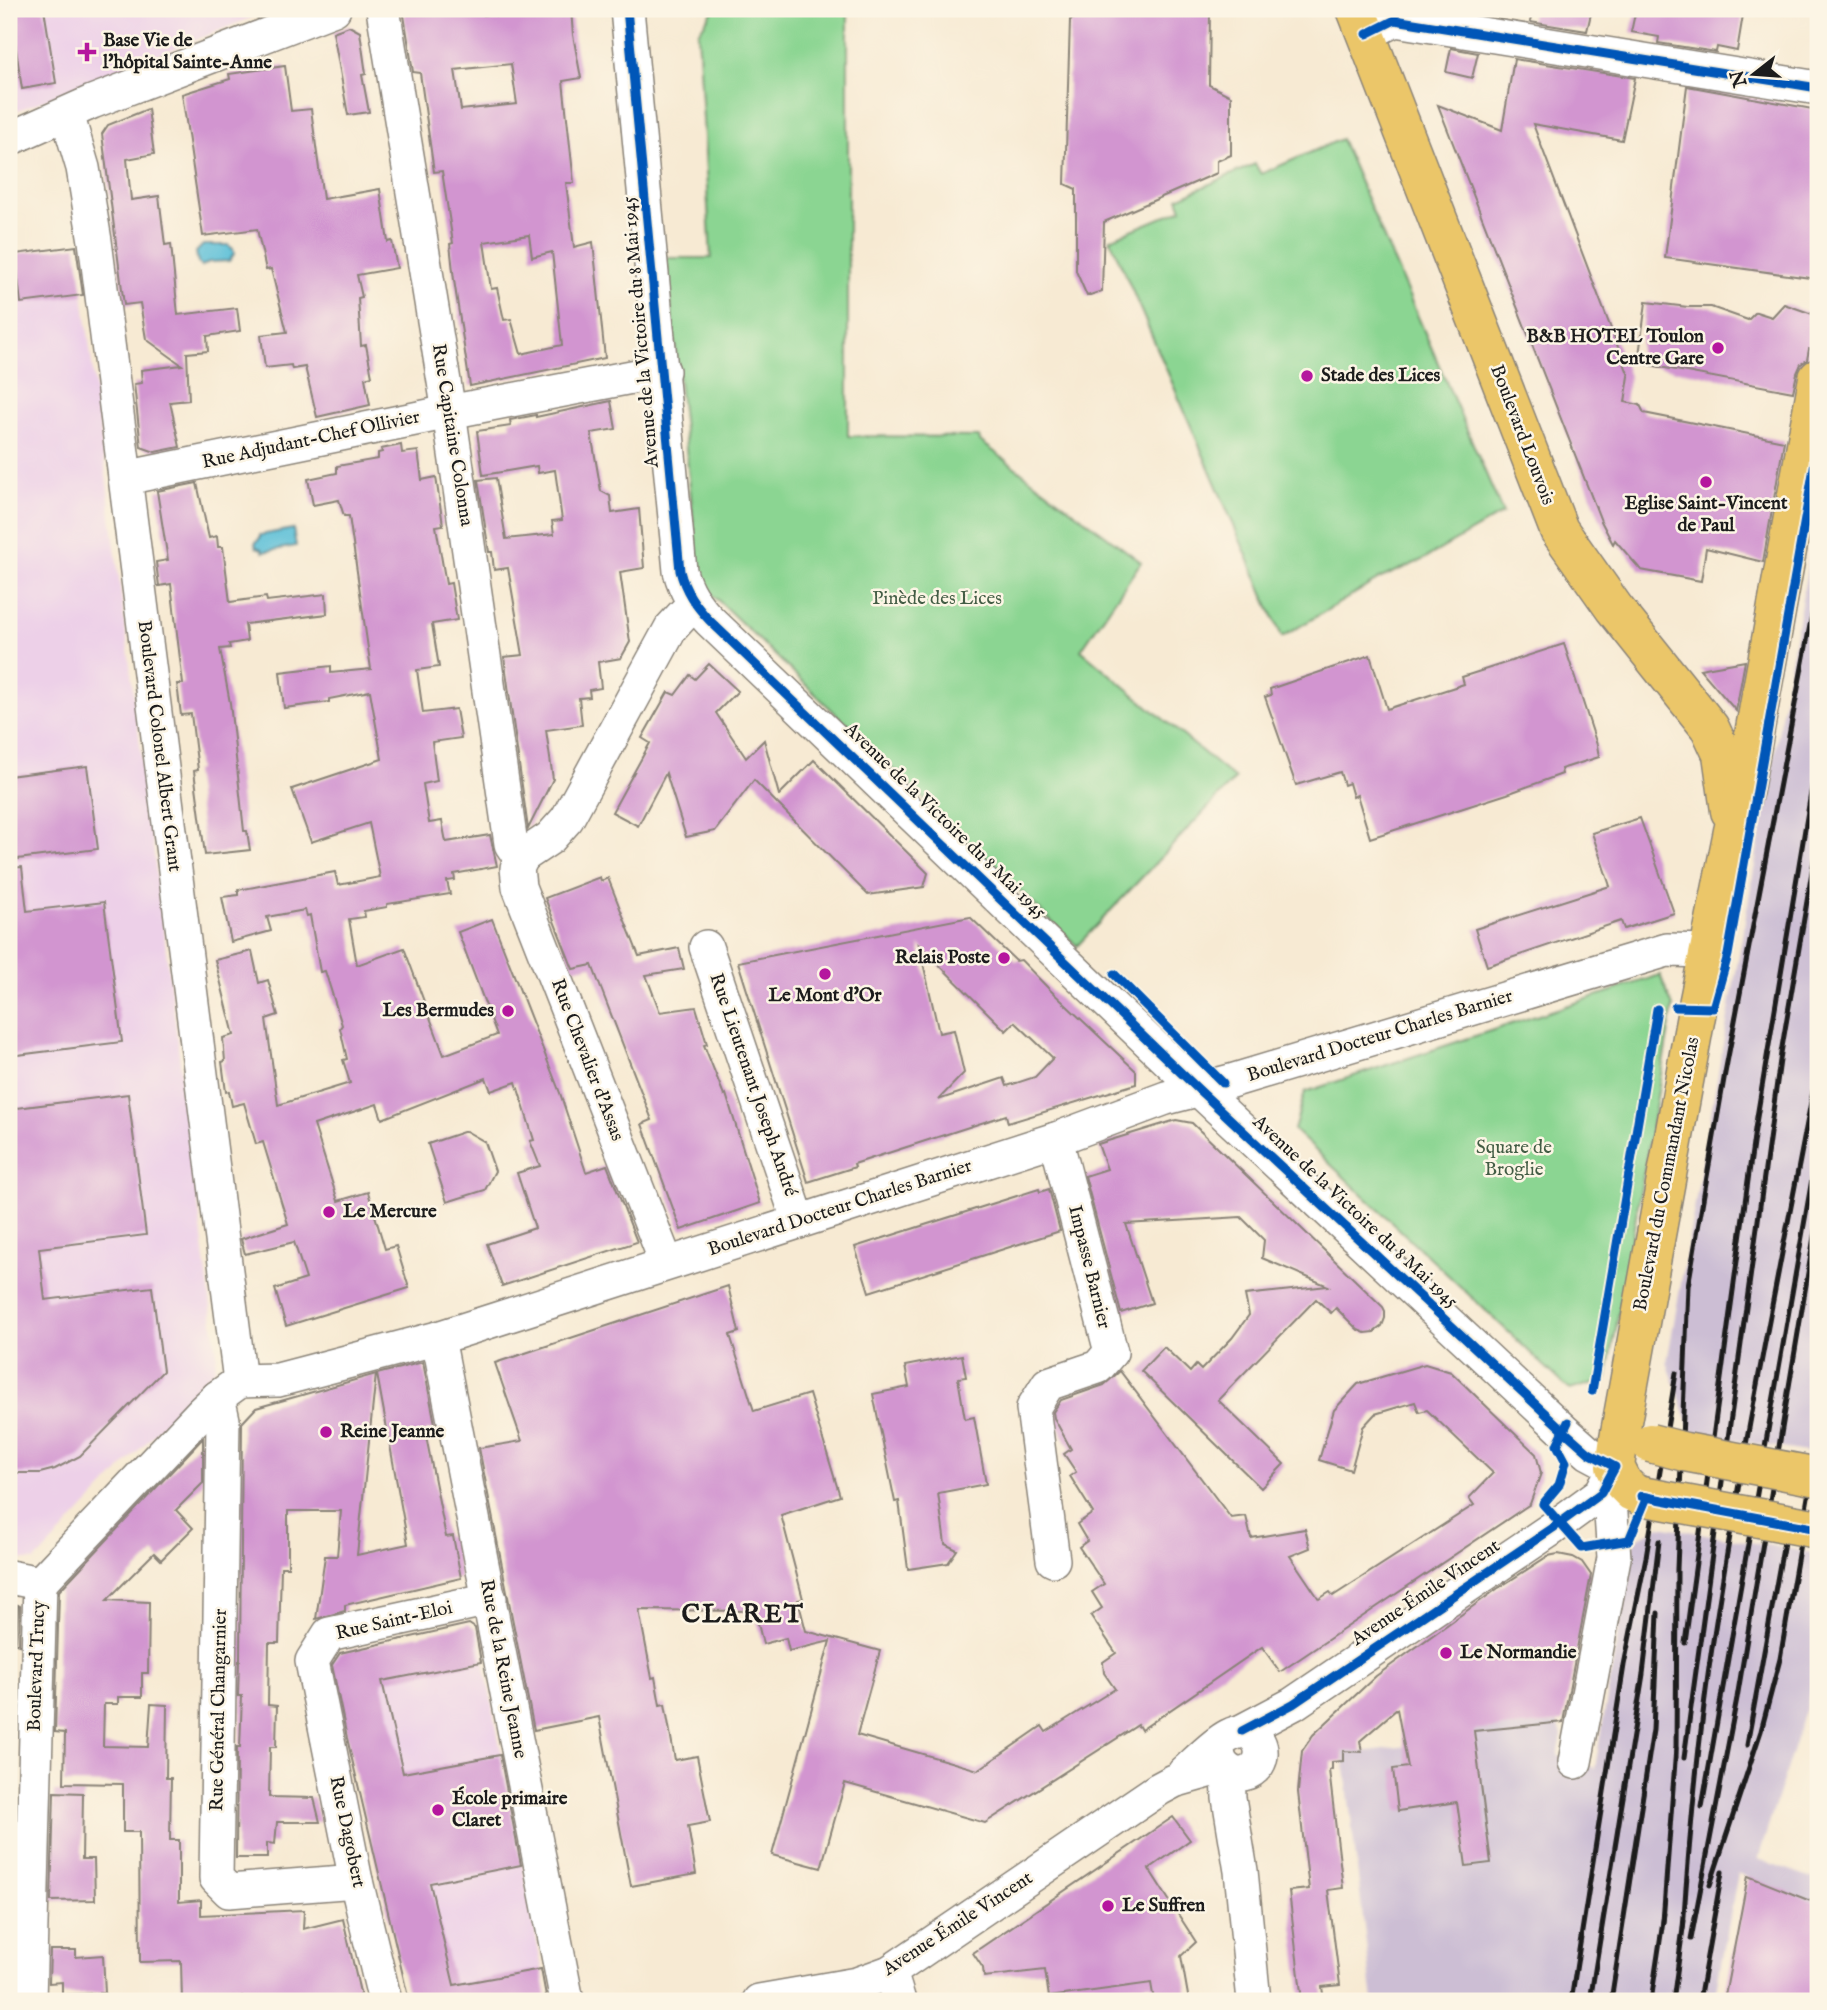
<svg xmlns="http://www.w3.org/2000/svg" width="1827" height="2010" viewBox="0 0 1827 2010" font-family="'IM FELL English',serif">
  <rect width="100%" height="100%" fill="#fcf5e5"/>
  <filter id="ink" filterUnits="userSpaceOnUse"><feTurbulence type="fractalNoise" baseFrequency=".0143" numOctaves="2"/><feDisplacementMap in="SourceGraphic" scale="14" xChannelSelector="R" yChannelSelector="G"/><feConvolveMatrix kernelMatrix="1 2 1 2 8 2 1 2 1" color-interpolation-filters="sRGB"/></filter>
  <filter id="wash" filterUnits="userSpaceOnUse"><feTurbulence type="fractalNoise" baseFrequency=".00686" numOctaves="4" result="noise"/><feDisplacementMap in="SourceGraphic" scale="28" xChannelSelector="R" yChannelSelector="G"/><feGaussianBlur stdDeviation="1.57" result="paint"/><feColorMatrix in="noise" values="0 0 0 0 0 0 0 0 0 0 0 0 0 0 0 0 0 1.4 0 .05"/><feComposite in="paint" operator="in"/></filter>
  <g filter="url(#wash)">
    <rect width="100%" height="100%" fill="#f7ead3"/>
    <g fill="#edd0e8">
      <polygon points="9,9 273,9 9,114"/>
      <polygon points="77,246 217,1355 214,1370 35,1561 9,1558 9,250 15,254"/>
      <polygon points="469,1624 478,1630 548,2001 409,2001 330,1664 336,1654"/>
    </g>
    <g fill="#ccbed4">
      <polygon points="1818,508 1818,1454 1692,1433 1667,1362"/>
      <polygon points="1660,1526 1818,1554 1818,1670 1758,1859 1818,1880 1818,1904 1738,1873 1714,2001 1373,2001 1343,1751 1362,1752 1431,1743 1449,1733 1558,1723 1562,1735 1558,1756 1595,1768 1634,1541"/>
    </g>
    <g fill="#8bd592" stroke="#547857" stroke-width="2">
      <polygon points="714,9 848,9 848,436 979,437 980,441 1141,562 1081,650 1235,779 1077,946 700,583 666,258 711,258 698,33"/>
      <polygon points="1341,139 1503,513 1422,560 1381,578 1282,637 1110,239 1182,209 1178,198 1255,164 1261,174"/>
      <polygon points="1660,975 1673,1007 1607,1379 1570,1390 1294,1130 1305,1092"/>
    </g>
    <g fill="#5abfd8" stroke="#3b6e7a" stroke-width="2">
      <polygon points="203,245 228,245 233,249 234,254 229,261 209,262 202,266 198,263 196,252"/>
      <polygon points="293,529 296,546 263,552 262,549 256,547 255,543 260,538 260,535"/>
    </g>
    <g id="blocks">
      <g fill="#d295d0" fill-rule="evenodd">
        <polygon points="10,9 44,9 56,83 22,89"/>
        <path d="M403 9H483L484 15 495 12 496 16 545 9H571L573 35 581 78 563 81 574 183H566L574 247 593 242 605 358 470 386 454 280 450 244 453 243 442 171 434 172 420 73 413 72ZM511 64 517 104 461 110 455 70ZM529 235 532 257 552 252 562 345 521 354 511 319 504 320 497 288 491 289 484 242Z"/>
        <polygon points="1095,9 1210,9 1209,85 1231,96 1231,155 1217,161 1217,173 1104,222 1102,291 1087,296 1076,271 1076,189 1065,184 1070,20"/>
        <polygon points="1533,9 1592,9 1587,31 1530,22"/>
        <polygon points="1636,9 1744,9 1737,51 1717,47 1716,52 1658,43 1659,37 1631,32"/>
        <polygon points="349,26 360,32 366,74 362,75 369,112 348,115 333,32"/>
        <polygon points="1451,48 1478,53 1472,78 1446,72"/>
        <polygon points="1514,59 1635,78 1622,140 1533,124 1629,376 1625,402 1640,405 1644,413 1784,441 1763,562 1706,548 1701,581 1641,570 1615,540 1613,544 1601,521 1438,105 1502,130"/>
        <polygon points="285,66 291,111 311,109 323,199 380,189 388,242 392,241 397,268 357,275 362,297 358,298 361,346 366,345 372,376 365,378 370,405 317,417 305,367 292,369 291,365 265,368 261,335 287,332 271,269 266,270 257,229 203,236 182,94 230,79 229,74"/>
        <polygon points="1687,86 1818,110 1818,279 1665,258"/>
        <polygon points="148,109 154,154 127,159 131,200 159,196 165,245 171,244 178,315 237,308 240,331 207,336 208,351 187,353 189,400 170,402 180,447 155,452 141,447 134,384 142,383 141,370 182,365 146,339 140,303 124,305 102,134 108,125"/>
        <polygon points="76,246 83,295 21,303 15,254"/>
        <polygon points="1646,302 1688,307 1711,307 1748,320 1756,312 1772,317 1784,304 1818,316 1818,330 1812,349 1809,349 1807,360 1801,364 1797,373 1793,392 1638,363"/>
        <polygon points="611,401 616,429 591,433 601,491 610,496 612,513 639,509 644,568 620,572 630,642 621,658 598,662 601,688 589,690 590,697 579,698 582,725 546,730 553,779 528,829 504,657 523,655 508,568 494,570 492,552 489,552 478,480 496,478 506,539 554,534 552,521 562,520 555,470 538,473 537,466 483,475 477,431 511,426 510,420 536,415 536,417"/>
        <polygon points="401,445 402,453 418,451 422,480 436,477 443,525 436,526 446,584 451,583 457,620 432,624 439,667 417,670 423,713 456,709 461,738 432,742 437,781 423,784 429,823 442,821 446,842 490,835 497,866 454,874 455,880 447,881 450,894 387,904 387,907 364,911 365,917 349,919 357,965 404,948 444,1055 497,1035 458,932 492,919 560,1093 586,1172 607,1165 637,1242 502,1286 487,1244 535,1228 517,1173 540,1166 530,1141 534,1140 516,1082 491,1091 486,1078 382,1119 377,1104 314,1125 338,1201 368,1192 385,1249 396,1246 409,1288 286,1326 275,1289 306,1279 294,1242 245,1254 241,1239 288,1224 263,1142 256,1144 244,1103 232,1106 229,1091 226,1092 222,1062 225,1061 223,1038 234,1035 215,960 252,951 259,983 268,980 278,1015 266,1019 278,1105 350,1083 343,1060 347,1059 340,1028 342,1025 325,971 320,972 310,915 307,916 305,910 267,917 271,931 231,942 222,897 238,895 238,890 335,872 338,885 380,877 369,823 311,842 292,789 382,759 370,691 329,699 329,702 284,708 280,672 331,666 331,673 371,669 349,516 344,516 339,500 313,505 308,479 337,473 337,466 378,459 378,453 382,452 381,449"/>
        <polygon points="197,483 209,538 217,536 218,547 223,547 230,602 266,597 267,601 326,594 327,614 245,624 247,641 229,644 230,648 220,649 230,703 244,831 247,831 250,850 205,855 194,771 198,770 191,714 181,715 177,684 183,684 171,584 159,586 156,562 168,560 157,491"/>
        <polygon points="1564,644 1597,745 1599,757 1561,769 1562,774 1507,794 1370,838 1357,795 1353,797 1349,783 1344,785 1340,772 1296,785 1265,697 1271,695 1270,689 1370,655 1387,709 1464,684 1462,677"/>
        <polygon points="1745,661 1736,711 1700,669"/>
        <polygon points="709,664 738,691 716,713 746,758 764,740 779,795 814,760 928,873 924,887 868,895 754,780 715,831 686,837 666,773 638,826 612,812 650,743 642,738 668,692 675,695 690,675 695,679"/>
        <polygon points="87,766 98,849 9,860 9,776"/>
        <polygon points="1640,818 1674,913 1624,929 1621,921 1487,966 1475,929 1610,886 1592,833"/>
        <polygon points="22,867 27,911 104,902 122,1042 9,1056 9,868"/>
        <polygon points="600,877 601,881 608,878 639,956 679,948 684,969 646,975 660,1012 696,1007 707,1044 704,1045 724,1095 726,1094 760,1203 681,1230 642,1124 652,1120 602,991 592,965 573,969 545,898"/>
        <path d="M970 917 1016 961 1021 960 1048 988 1136 1071V1084L1008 1123 1006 1115 854 1164 855 1167 808 1182 738 962ZM919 945 1006 1031 1015 1022 1053 1058 1035 1077 1007 1086 1004 1078 938 1100 964 1073 954 1030 939 1033Z"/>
        <polygon points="128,1094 146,1235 39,1248 45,1300 152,1287 163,1371 80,1456 55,1469 40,1473 9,1473 9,1109"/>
        <polygon points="1176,1120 1192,1123 1383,1307 1385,1311 1385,1318 1382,1326 1374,1332 1365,1333 1358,1330 1336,1308 1331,1313 1316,1299 1218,1400 1284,1464 1261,1488 1141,1371 1164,1347 1190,1372 1196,1365 1201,1370 1232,1338 1249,1315 1245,1295 1328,1286 1262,1258 1264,1240 1241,1217 1126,1224 1152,1303 1121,1313 1085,1176 1107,1169 1098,1144"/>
        <polygon points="466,1131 485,1142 495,1171 485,1190 447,1202 428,1144"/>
        <polygon points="1039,1189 1040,1192 1049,1189 1060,1231 869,1292 855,1247"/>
        <polygon points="728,1286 739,1332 730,1335 754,1411 809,1394 840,1496 781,1515 803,1599 798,1600 806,1631 880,1651 857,1735 978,1770 1042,1726 1046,1732 1115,1689 1104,1673 1103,1662 1116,1653 1091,1616 1102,1608 1092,1592 1104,1584 1079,1547 1087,1541 1077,1524 1093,1513 1070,1476 1076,1472 1064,1454 1071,1449 1054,1418 1053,1412 1061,1400 1104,1385 1120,1371 1231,1518 1246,1516 1251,1538 1305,1529 1310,1548 1290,1556 1319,1599 1330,1592 1333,1596 1474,1505 1469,1498 1493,1473 1427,1410 1419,1412 1415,1402 1375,1414 1363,1427 1351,1470 1319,1460 1334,1410 1358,1384 1425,1364 1451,1372 1536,1454 1541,1473 1530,1504 1280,1672 1262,1647 1141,1730 1138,1725 985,1823 845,1783 821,1868 772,1855 830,1641 789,1651 786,1638 763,1644 755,1611 639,1610 652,1678 655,1677 660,1705 665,1704 675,1760 697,1756 710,1822 688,1826 696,1874 631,1886 599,1717 534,1730 479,1448 522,1441 495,1363"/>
        <polygon points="962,1355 966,1377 958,1378 965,1419 974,1417 986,1484 938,1493 945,1544 957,1550 948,1563 908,1569 899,1501 895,1502 873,1394 909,1387 905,1366"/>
        <polygon points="423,1362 436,1429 425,1431 446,1537 453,1536 461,1578 345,1605 345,1611 316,1619 325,1556 337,1556 341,1511 288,1511 288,1567 281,1567 279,1643 269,1643 268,1705 277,1706 276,1747 270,1747 269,1797 314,1798 320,1822 277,1822 275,1844 267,1843 267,1858 236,1858 237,1747 240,1747 242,1696 238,1696 239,1661 240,1661 242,1423 256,1408 376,1374 357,1555 408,1544 377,1374"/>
        <polygon points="203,1438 203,1483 176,1510 193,1528 161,1560 154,1553 107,1600 149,1602 148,1673 142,1673 142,1697 118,1697 118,1704 104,1704 103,1746 148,1747 151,1704 167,1705 166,1778 171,1778 170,1840 179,1840 179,1902 201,1900 201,1915 304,1910 303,1929 343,1919 362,2001 300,2001 300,1992 269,1996 264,2001 247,2001 243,1997 182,2001 181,1961 140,1962 139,1832 123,1832 123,1784 64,1783 65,1733 55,1732 59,1591"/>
        <polygon points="1558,1554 1573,1557 1582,1562 1591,1575 1563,1722 1474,1731 1491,1863 1466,1866 1457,1802 1398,1811 1393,1769 1408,1767 1397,1709 1360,1741 1362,1752 1343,1751 1343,1761 1332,1762 1332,1769 1329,1770 1343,1888 1328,1890 1340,1985 1322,1987 1324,2001 1302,2001 1289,1891 1309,1889 1298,1792 1302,1751 1313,1735 1376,1676 1497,1589 1548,1556"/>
        <polygon points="18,1605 20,1606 19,1645 16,1644"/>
        <polygon points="469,1624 475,1628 481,1662 382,1681 403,1773 500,1755 521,1865 430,1883 454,1985 541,1969 547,2001 409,2001 347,1738 332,1665 340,1653"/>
        <polygon points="54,1792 83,1793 82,1859 94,1859 95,1900 51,1901"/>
        <polygon points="1173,1817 1190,1840 1149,1869 1196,1942 1181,1956 1189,2001 1154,2001 1151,1983 1049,1997 1045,1970 984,1977 983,1968 973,1953"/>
        <polygon points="1748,1876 1818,1904 1818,2001 1724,2001"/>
        <polygon points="50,1950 76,1950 76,1957 103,1955 105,1993 62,1995 62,1982 49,1983"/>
      </g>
    </g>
  </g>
  <g filter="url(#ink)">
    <use href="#blocks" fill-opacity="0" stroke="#8a8378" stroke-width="2"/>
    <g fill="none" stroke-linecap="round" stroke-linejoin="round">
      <defs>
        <g id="minor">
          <polyline points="383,9 449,412 511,844 517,853 523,856"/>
          <path d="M627 9 680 571C685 591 695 605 709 620L1198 1089 1563 1430 1589 1453 1615 1467 1601 1493 1553 1528 1293 1704 1242 1731"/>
          <polyline points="1367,34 1395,20 1818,88"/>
          <polyline points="67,114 83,168 95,241 240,1381"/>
          <polyline points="9,139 92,102 334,9"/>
          <polyline points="125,478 449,412 663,371"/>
          <polyline points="523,856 517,868 519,887 666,1262"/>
          <polyline points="523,856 550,838 567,819 671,628 694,603"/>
          <polyline points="706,947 799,1222"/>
          <polyline points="438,1338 567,2001"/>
          <polyline points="218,1397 223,1420 216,1878 229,1891 356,1881"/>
          <polyline points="1053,1560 1033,1408 1048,1384 1098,1367 1111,1352 1056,1139"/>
          <polyline points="9,1577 40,1583"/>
          <polyline points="40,1583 202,1412 218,1397 240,1381 278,1380 438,1338 1056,1139 1166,1098 1231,1081 1667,950 1710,951"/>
          <polyline points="1575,1762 1614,1558 1611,1514 1601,1493"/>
          <polyline points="1228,1771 1229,1798 1241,1871 1254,2001"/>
          <path d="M1184 1773C1201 1759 1241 1710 1259 1743 1262 1749 1262 1758 1258 1764 1242 1787 1211 1767 1220 1742"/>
          <polyline points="890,1972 899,2001"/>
          <polyline points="29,2001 40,1583"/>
          <polyline points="385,2001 356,1881 312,1661 329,1634 490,1599"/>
          <polyline points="759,2001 857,1984 890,1972 1159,1789 1174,1781 1223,1767"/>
        </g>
        <g id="major">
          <polyline points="1356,9 1559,530 1614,608 1710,728 1722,754 1730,811"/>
          <polyline points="1641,1496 1632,1492 1623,1483 1615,1467 1619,1438 1697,1010 1733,831 1744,790 1818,378"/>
        </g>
      </defs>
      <use href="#minor" stroke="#8a8378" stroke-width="36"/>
      <use href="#major" stroke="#8a8378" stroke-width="41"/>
      <use href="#minor" stroke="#fff" stroke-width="33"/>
      <use href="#major" stroke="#ebc669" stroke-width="38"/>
      <g stroke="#1c1c1c" stroke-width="5">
        <polyline points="1685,1643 1755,1129 1818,751"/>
        <polyline points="1747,1745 1784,1542"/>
        <polyline points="1676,1758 1677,1569 1688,1286 1725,1073 1818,583"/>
        <polyline points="1684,1758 1781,1053 1818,837"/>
        <polyline points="1702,1807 1818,1145"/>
        <polyline points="1710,1885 1761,1731 1780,1659 1818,1439"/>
        <polyline points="1663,1922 1676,1748"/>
        <path d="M1683 1929C1690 1828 1699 1728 1715 1628 1744 1440 1783 1252 1818 1065"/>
        <polyline points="1691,1939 1737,1698 1818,1213"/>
        <polyline points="1571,2001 1624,1665 1646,1557 1676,1373"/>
        <polyline points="1590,2001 1643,1674 1659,1541"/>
        <polyline points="1611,2001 1653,1730 1658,1613"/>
        <polyline points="1651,2001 1664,1914"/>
        <polyline points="1673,2001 1684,1921"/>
        <polyline points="1699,2001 1722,1872"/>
      </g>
      <defs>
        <g id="major-bridge">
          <polyline points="1650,1443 1685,1452 1818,1477"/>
          <polyline points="1641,1496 1818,1529"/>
        </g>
      </defs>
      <use href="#major-bridge" stroke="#8a8378" stroke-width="41" stroke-linecap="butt"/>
      <use href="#major-bridge" stroke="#ebc669" stroke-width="38"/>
      <defs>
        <g id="cycleway">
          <path d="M627 9 680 571C685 591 695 605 709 620L1198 1089 1563 1430 1589 1453 1615 1467 1601 1493 1553 1528 1293 1704 1242 1731"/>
          <polyline points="1367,34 1395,20 1818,88"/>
          <polyline points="1114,974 1223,1083"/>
          <polyline points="1675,1007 1713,1008 1728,955 1818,445"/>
          <polyline points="1592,1391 1657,1009"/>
          <polyline points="1568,1422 1557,1445 1566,1462 1559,1485 1543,1504 1582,1548 1629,1540 1647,1497"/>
          <polyline points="1641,1496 1818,1529"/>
        </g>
      </defs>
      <use href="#cycleway" stroke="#fcf5e5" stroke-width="13"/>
      <use href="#cycleway" stroke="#0057b8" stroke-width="9"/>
    </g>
  </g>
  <g fill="#b5179e" stroke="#fcf5e5" stroke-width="2.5">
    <path d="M83.5 41.5h7v7h7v7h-7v7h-7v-7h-7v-7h7z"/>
    <circle cx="1718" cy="348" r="7"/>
    <circle cx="1307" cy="376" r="7"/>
    <circle cx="1706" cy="482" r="7"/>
    <circle cx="1004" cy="958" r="7"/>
    <circle cx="825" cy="974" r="7"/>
    <circle cx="508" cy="1011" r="7"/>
    <circle cx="329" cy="1212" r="7"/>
    <circle cx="326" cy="1432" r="7"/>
    <circle cx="1446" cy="1653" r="7"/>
    <circle cx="438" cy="1810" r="7"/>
    <circle cx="1108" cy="1906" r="7"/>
  </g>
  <g text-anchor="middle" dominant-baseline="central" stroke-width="5" stroke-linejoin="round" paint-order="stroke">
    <g font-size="19" font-weight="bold" fill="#1c1c1c" stroke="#fcf5e5" text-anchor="start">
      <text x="103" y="41">Base Vie de<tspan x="103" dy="22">l'hôpital Sainte-Anne</tspan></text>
      <text x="1704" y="337" text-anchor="end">B&amp;B HOTEL Toulon<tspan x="1704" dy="22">Centre Gare</tspan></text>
      <text x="1321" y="376">Stade des Lices</text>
      <text x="1706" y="504" text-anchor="middle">Eglise Saint-Vincent<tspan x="1706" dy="22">de Paul</tspan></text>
      <text x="990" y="958" text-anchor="end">Relais Poste</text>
      <text x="825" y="996" text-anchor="middle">Le Mont d'Or</text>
      <text x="494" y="1011" text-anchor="end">Les Bermudes</text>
      <text x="343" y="1212">Le Mercure</text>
      <text x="340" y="1432">Reine Jeanne</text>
      <text x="1460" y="1653">Le Normandie</text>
      <text x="452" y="1799">École primaire<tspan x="452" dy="22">Claret</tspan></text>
      <text x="1122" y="1906">Le Suffren</text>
    </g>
    <g font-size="19" fill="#1c1c1c" stroke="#fcf5e5">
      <text transform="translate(641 332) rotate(-95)">Avenue de la Victoire du 8 Mai 1945</text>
      <text transform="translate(452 435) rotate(81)">Rue Capitaine Colonna</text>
      <text transform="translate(1522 435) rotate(69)">Boulevard Louvois</text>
      <text transform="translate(311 440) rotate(-12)">Rue Adjudant-Chef Ollivier</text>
      <text transform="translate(159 746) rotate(83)">Boulevard Colonel Albert Grant</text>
      <text transform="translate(945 821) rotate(44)">Avenue de la Victoire du 8 Mai 1945</text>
      <text transform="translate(1380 1036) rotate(-17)">Boulevard Docteur Charles Barnier</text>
      <text transform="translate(587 1060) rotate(69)">Rue Chevalier d'Assas</text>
      <text transform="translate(753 1085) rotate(71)">Rue Lieutenant Joseph André</text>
      <text transform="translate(1667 1174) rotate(-79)">Boulevard du Commandant Nicolas</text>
      <text transform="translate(840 1208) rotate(-18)">Boulevard Docteur Charles Barnier</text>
      <text transform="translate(1355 1212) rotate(43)">Avenue de la Victoire du 8 Mai 1945</text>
      <text transform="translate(1089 1267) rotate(76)">Impasse Barnier</text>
      <text transform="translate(1426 1593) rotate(-34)">Avenue Émile Vincent</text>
      <text transform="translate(394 1621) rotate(-13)">Rue Saint-Eloi</text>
      <text transform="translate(37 1666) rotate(-88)">Boulevard Trucy</text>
      <text transform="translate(503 1669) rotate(79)">Rue de la Reine Jeanne</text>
      <text transform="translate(219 1710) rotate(-89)">Rue Général Changarnier</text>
      <text transform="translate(347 1832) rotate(78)">Rue Dagobert</text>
      <text transform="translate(958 1924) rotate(-33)">Avenue Émile Vincent</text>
    </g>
    <g font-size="19" fill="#435d45" stroke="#fcf5e5">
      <text x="937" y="599">Pinède des Lices</text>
      <text x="1514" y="1148">Square de<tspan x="1514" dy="22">Broglie</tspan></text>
    </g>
    <g font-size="26" font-weight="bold" letter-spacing="2" fill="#1c1c1c" stroke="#fcf5e5">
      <text x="743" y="1614">CLARET</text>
    </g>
  </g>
  <rect width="1827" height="2010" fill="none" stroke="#fcf5e5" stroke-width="35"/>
  <g transform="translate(1754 74) rotate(253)" stroke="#fcf5e5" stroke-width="5" paint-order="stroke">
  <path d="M0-5L12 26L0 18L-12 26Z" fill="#1c1c1c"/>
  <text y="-10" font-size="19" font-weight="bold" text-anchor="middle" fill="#1c1c1c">N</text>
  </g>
</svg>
